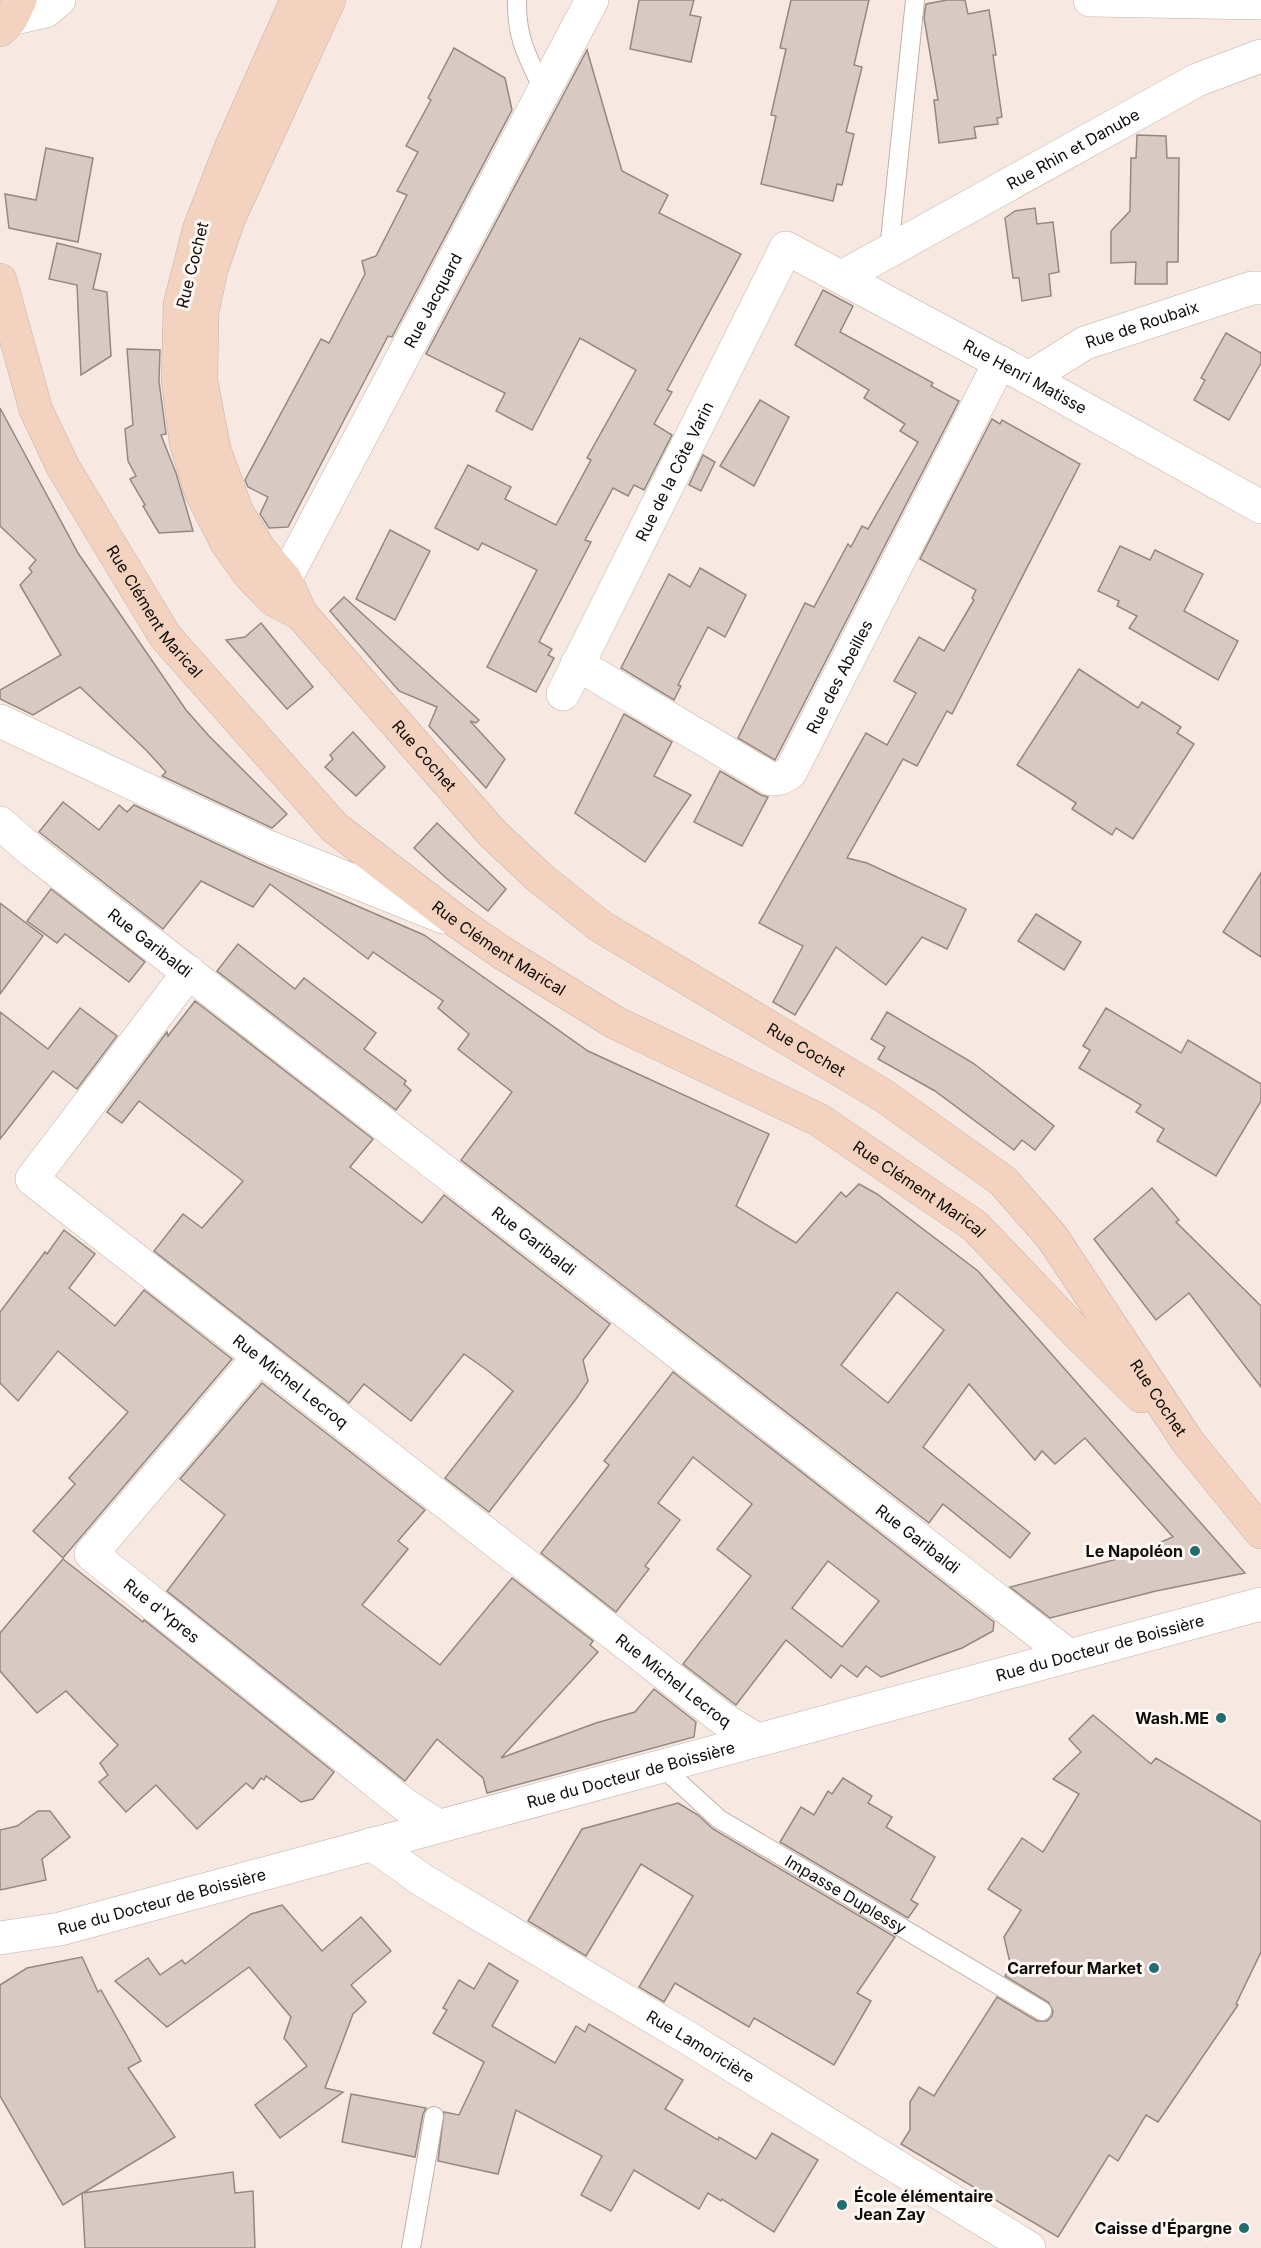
<svg xmlns="http://www.w3.org/2000/svg" width="1261" height="2248" viewBox="0 0 1261 2248" font-family="Inter,sans-serif">
  <rect width="100%" height="100%" fill="#f7e9e1"/>
  <g fill="#d8c9c2" stroke="#958881" stroke-width="1.5" fill-rule="evenodd">
    <polygon points="639,0 694,0 690,15 701,17 691,62 630,49"/>
    <polygon points="791,0 869,0 854,65 862,67 846,132 854,134 842,185 837,184 833,201 761,184 776,116 771,115 786,49 780,48"/>
    <polygon points="947,0 965,0 968,14 989,10 996,55 993,55 1002,117 997,118 998,124 974,127 976,138 939,143 934,100 938,100 924,18 926,4"/>
    <polygon points="454,48 505,78 512,110 392,337 388,336 288,527 269,528 260,514 268,497 248,487 245,480 321,339 329,343 365,274 362,261 376,256 407,195 397,191 418,152 406,146 431,100 428,98"/>
    <polygon points="587,50 622,171 668,195 659,213 741,254 667,390 672,392 654,424 672,435 644,490 634,485 628,496 613,488 585,540 591,542 539,642 552,649 548,655 554,658 536,692 487,667 537,570 482,543 478,550 435,528 468,465 511,487 505,499 556,525 591,460 587,458 636,370 580,338 532,430 496,411 505,393 426,354"/>
    <polygon points="1137,135 1166,136 1167,158 1179,158 1178,262 1167,262 1167,284 1135,284 1136,262 1111,263 1111,231 1130,211 1131,158 1136,158"/>
    <polygon points="46,148 93,158 78,242 9,228 5,194 36,200"/>
    <polygon points="1035,208 1037,224 1053,222 1059,272 1049,274 1051,296 1022,301 1019,278 1013,278 1005,218 1015,211"/>
    <polygon points="57,243 101,254 93,289 107,292 111,356 81,375 77,285 49,279"/>
    <polygon points="823,290 853,306 840,332 933,383 931,386 959,401 775,760 738,738 805,603 814,607 848,544 851,547 862,526 868,529 918,442 900,431 905,424 864,398 869,390 795,345"/>
    <polygon points="1226,333 1261,353 1261,363 1229,420 1194,400 1205,380 1201,378"/>
    <polygon points="127,349 160,350 159,381 166,434 161,435 176,473 193,531 159,533 143,506 145,505 130,479 136,476 128,461 125,429 133,425"/>
    <polygon points="760,400 789,417 754,486 720,466"/>
    <polygon points="0,408 78,553 186,710 209,736 287,814 272,828 162,776 166,772 147,751 80,687 33,715 0,699 0,690 61,655 20,585 32,572 29,568 36,560 0,526"/>
    <polygon points="992,419 1000,424 1002,420 1080,464 952,714 947,711 917,766 903,759 847,858 867,863 966,909 947,949 922,937 886,985 836,947 795,1015 773,1002 803,946 759,923 866,733 887,745 916,693 894,681 919,637 944,651 974,600 972,598 976,590 920,559"/>
    <polygon points="703,455 715,462 701,491 689,485"/>
    <polygon points="390,530 430,551 395,620 356,599"/>
    <polygon points="1120,546 1150,560 1155,550 1203,574 1184,611 1238,641 1218,680 1129,628 1137,616 1117,606 1119,601 1098,591"/>
    <polygon points="700,568 746,595 725,637 708,627 678,685 681,686 674,700 621,668 669,574 690,587"/>
    <polygon points="344,597 479,720 476,723 470,721 505,759 486,788 429,726 437,707 399,691 330,611"/>
    <polygon points="261,623 313,687 287,709 226,640 245,637"/>
    <polygon points="1079,669 1138,708 1142,702 1181,727 1177,733 1194,744 1133,839 1116,828 1112,835 1072,809 1076,803 1017,765"/>
    <polygon points="624,714 672,742 654,776 691,795 645,862 575,813"/>
    <polygon points="353,732 385,767 356,796 325,767 333,759 330,755"/>
    <polygon points="720,771 761,795 768,797 742,846 694,822"/>
    <path d="M63 802 99 830 119 805 127 812 134 805 258 863 424 935 588 1051 769 1134 736 1206 796 1243 841 1192 846 1197 859 1184 877 1194 978 1271 1245 1573 1156 1591 1050 1618 1010 1587 1125 1557 1173 1537 1085 1438 1055 1464 1042 1451 1035 1460 969 1384 923 1447 1030 1533 1010 1558 943 1504 929 1523 461 1160 512 1092 458 1049 469 1034 438 1008 443 1001 373 952 368 959 270 884 253 907 201 881 163 929 39 832ZM897 1292 944 1330 888 1403 841 1365Z"/>
    <polygon points="437,823 506,889 488,911 446,878 414,848"/>
    <polygon points="1261,873 1261,957 1223,932"/>
    <polygon points="51,889 145,962 129,982 65,934 57,943 27,921"/>
    <polygon points="0,903 43,936 0,994"/>
    <polygon points="1036,914 1081,942 1064,970 1018,941"/>
    <polygon points="238,944 295,989 304,978 376,1033 364,1049 406,1081 404,1084 411,1090 396,1110 217,971"/>
    <polygon points="195,1001 373,1139 350,1167 422,1223 444,1195 610,1324 583,1360 588,1381 576,1399 489,1512 445,1478 513,1391 487,1370 464,1354 411,1421 364,1384 349,1403 154,1251 183,1214 202,1228 243,1181 139,1101 122,1123 107,1112 167,1032 168,1036"/>
    <polygon points="80,1008 117,1036 77,1089 53,1071 0,1139 0,1012 48,1049"/>
    <polygon points="1106,1008 1181,1053 1188,1040 1261,1084 1261,1101 1216,1176 1157,1141 1164,1129 1136,1112 1141,1105 1079,1068 1090,1050 1083,1046"/>
    <polygon points="887,1012 973,1063 1054,1126 1035,1150 1022,1140 1014,1150 935,1091 878,1059 885,1047 871,1039"/>
    <polygon points="1152,1188 1179,1220 1176,1222 1261,1306 1261,1387 1189,1293 1156,1320 1094,1239"/>
    <polygon points="64,1230 95,1254 69,1288 115,1326 144,1290 232,1359 63,1558 33,1531 75,1484 69,1478 128,1412 58,1351 18,1401 0,1383 0,1312 45,1252 47,1254"/>
    <path d="M673 1372 994 1622 993 1631 962 1648 881 1677 866 1666 857 1677 841 1665 831 1678 786 1640 736 1705 683 1664 751 1576 717 1549 752 1504 693 1457 658 1503 680 1520 645 1566 649 1569 616 1612 541 1553 609 1465 604 1461ZM828 1561 879 1601 842 1647 792 1608Z"/>
    <polygon points="262,1383 425,1510 398,1541 408,1549 362,1605 440,1665 512,1578 593,1641 590,1645 598,1652 501,1758 596,1723 635,1712 654,1689 696,1722 694,1737 487,1793 483,1778 437,1739 405,1781 167,1591 225,1515 180,1479"/>
    <polygon points="63,1559 143,1622 144,1620 334,1772 313,1799 301,1802 266,1776 264,1780 261,1778 253,1789 246,1783 197,1829 156,1785 126,1812 99,1782 108,1775 100,1763 118,1745 66,1691 37,1713 0,1671 0,1633"/>
    <polygon points="1093,1715 1151,1764 1156,1758 1261,1822 1261,1952 1236,2004 1238,2005 1158,2122 1146,2115 1118,2161 1109,2155 1058,2237 901,2144 910,2130 910,2102 919,2087 934,2096 997,1997 1037,2021 1047,2021 1052,2016 1053,2011 1048,2002 1005,1976 1011,1967 1004,1937 1021,1910 988,1889 1022,1838 1043,1852 1079,1794 1053,1779 1081,1752 1069,1739"/>
    <polygon points="843,1778 872,1796 868,1803 892,1817 886,1827 935,1857 911,1900 918,1904 908,1918 780,1842 801,1807 814,1815 828,1791 832,1794"/>
    <polygon points="678,1803 698,1815 713,1829 895,1937 857,1993 871,2001 834,2065 754,2018 749,2027 675,1983 664,2002 639,1987 693,1896 641,1864 586,1956 528,1921 582,1829"/>
    <polygon points="38,1811 50,1811 70,1837 42,1859 46,1880 0,1890 0,1830 17,1826"/>
    <polygon points="282,1905 322,1951 361,1917 391,1951 351,1985 366,2002 353,2014 325,2088 343,2092 280,2138 255,2105 307,2066 284,2038 291,2017 249,1967 167,2027 115,1981 148,1958 160,1975 182,1960 185,1964 251,1914"/>
    <polygon points="82,1957 98,1992 101,1990 141,2061 128,2068 175,2137 83,2193 233,2172 235,2193 253,2191 255,2248 85,2248 82,2193 63,2205 0,2096 0,1985 27,1968"/>
    <polygon points="489,1963 518,1981 492,2026 555,2063 576,2026 585,2032 589,2024 683,2080 665,2109 718,2140 719,2137 756,2159 772,2133 818,2160 774,2232 722,2199 721,2201 708,2193 699,2209 634,2170 611,2211 581,2195 602,2156 516,2110 498,2174 438,2161 444,2112 459,2115 484,2062 433,2033 447,2010 443,2008 459,1980 474,1989"/>
    <polygon points="351,2094 426,2108 423,2114 415,2157 342,2142"/>
  </g>
  <g fill="none" stroke-linecap="round" stroke-linejoin="round">
    <defs>
      <g id="lane">
        <path d="M517 0C516 38 528 58 544 91"/>
        <polyline points="889,250 915,0"/>
        <path id="s1" d="M661 1766 719 1819 1042 2011"/>
        <polyline points="411,2248 434,2116"/>
      </g>
      <g id="street">
        <polyline points="1090,0 1261,3"/>
        <polyline points="11,19 46,11 59,0"/>
        <path id="s2" d="M842 277 1197 80 1261 56"/>
        <path id="s3" d="M1029 378 1085 343 1252 288H1261"/>
        <path id="s4" d="M274 600 592 0"/>
        <path id="s5" d="M577 664 771 779 781 778 790 773 1000 362"/>
        <path id="s6" d="M563 694 786 248 1029 378 1261 507"/>
        <polyline points="0,721 266,846 443,917"/>
        <path id="s7" d="M0 823 32 851 1069 1656"/>
        <path id="s8" d="M189 972 32 1179 723 1719 757 1740"/>
        <path id="s9" d="M260 1356 91 1554 405 1805 438 1826"/>
        <path id="s10" d="M372 1844 422 1880 688 2038 1029 2248"/>
        <path id="s11" d="M0 1938 60 1929 1261 1604"/>
      </g>
      <g id="secondary">
        <polyline points="297,0 230,150 199,230 180,305 178,379 186,442 201,492 227,543 249,574 274,600 301,614"/>
        <path id="s12" d="M329 0 229 218 211 270 202 313 201 381 214 449 237 512 260 550 285 579 301 614 492 833 540 878 600 926 884 1096 1003 1181 1052 1237 1188 1442 1261 1532"/>
        <polyline points="0,30 11,19 20,0"/>
        <path id="s13" d="M0 280 36 410 63 467 165 636 334 827 459 923 504 954 616 1023 819 1120 975 1226 1077 1333 1141 1396"/>
      </g>
    </defs>
    <use href="#lane" stroke="#c0b1aa" stroke-width="20"/>
    <use href="#street" stroke="#c0b1aa" stroke-width="34"/>
    <use href="#secondary" stroke="#c0b1aa" stroke-width="34"/>
    <use href="#lane" stroke="#fff" stroke-width="18"/>
    <use href="#street" stroke="#fff" stroke-width="33"/>
    <use href="#secondary" stroke="#f3d3bf" stroke-width="33"/>
  </g>
  <g fill="#216d70" stroke="#fef8f5" stroke-width="2">
    <circle cx="1195" cy="1551" r="6"/>
    <circle cx="1221" cy="1718" r="6"/>
    <circle cx="1154" cy="1968" r="6"/>
    <circle cx="842" cy="2205" r="6"/>
    <circle cx="1244" cy="2228" r="6"/>
  </g>
  <g text-anchor="middle" dominant-baseline="central" stroke-width="6" stroke-linejoin="round" paint-order="stroke">
    <g font-size="16" fill="#0f0b08" stroke="#fef8f5">
      <text stroke="none"><textPath href="#s2" startOffset="264">Rue Rhin et Danube</textPath></text>
      <text transform="translate(192 265) rotate(-76)">Rue Cochet</text>
      <text stroke="none"><textPath href="#s4" startOffset="339">Rue Jacquard</textPath></text>
      <text stroke="none"><textPath href="#s3" startOffset="126">Rue de Roubaix</textPath></text>
      <text stroke="none"><textPath href="#s6" startOffset="770">Rue Henri Matisse</textPath></text>
      <text stroke="none"><textPath href="#s6" startOffset="249">Rue de la Côte Varin</textPath></text>
      <text stroke="none"><textPath href="#s13" startOffset="369">Rue Clément Marical</textPath></text>
      <text stroke="none"><textPath href="#s5" startOffset="354">Rue des Abeilles</textPath></text>
      <text stroke="none"><textPath href="#s12" startOffset="852">Rue Cochet</textPath></text>
      <text stroke="none"><textPath href="#s7" startOffset="192">Rue Garibaldi</textPath></text>
      <text stroke="none"><textPath href="#s13" startOffset="855">Rue Clément Marical</textPath></text>
      <text stroke="none"><textPath href="#s12" startOffset="1338">Rue Cochet</textPath></text>
      <text stroke="none"><textPath href="#s13" startOffset="1341">Rue Clément Marical</textPath></text>
      <text stroke="none"><textPath href="#s7" startOffset="678">Rue Garibaldi</textPath></text>
      <text stroke="none"><textPath href="#s8" startOffset="588">Rue Michel Lecroq</textPath></text>
      <text stroke="none"><textPath href="#s12" startOffset="1842">Rue Cochet</textPath></text>
      <text stroke="none"><textPath href="#s7" startOffset="1164">Rue Garibaldi</textPath></text>
      <text stroke="none"><textPath href="#s9" startOffset="351">Rue d'Ypres</textPath></text>
      <text stroke="none"><textPath href="#s11" startOffset="1138">Rue du Docteur de Boissière</textPath></text>
      <text stroke="none"><textPath href="#s8" startOffset="1074">Rue Michel Lecroq</textPath></text>
      <text stroke="none"><textPath href="#s11" startOffset="652">Rue du Docteur de Boissière</textPath></text>
      <text stroke="none"><textPath href="#s1" startOffset="226">Impasse Duplessy</textPath></text>
      <text stroke="none"><textPath href="#s11" startOffset="166">Rue du Docteur de Boissière</textPath></text>
      <text stroke="none"><textPath href="#s10" startOffset="386">Rue Lamoricière</textPath></text>
    </g>
    <g font-size="16" font-weight="bold" fill="#0f0b08" stroke="#fef8f5" text-anchor="end">
      <text x="1183" y="1551">Le Napoléon</text>
      <text x="1209" y="1718">Wash.ME</text>
      <text x="1142" y="1968">Carrefour Market</text>
      <text x="854" y="2196" text-anchor="start">École élémentaire<tspan x="854" dy="18">Jean Zay</tspan></text>
      <text x="1232" y="2228">Caisse d'Épargne</text>
    </g>
  </g>
</svg>
